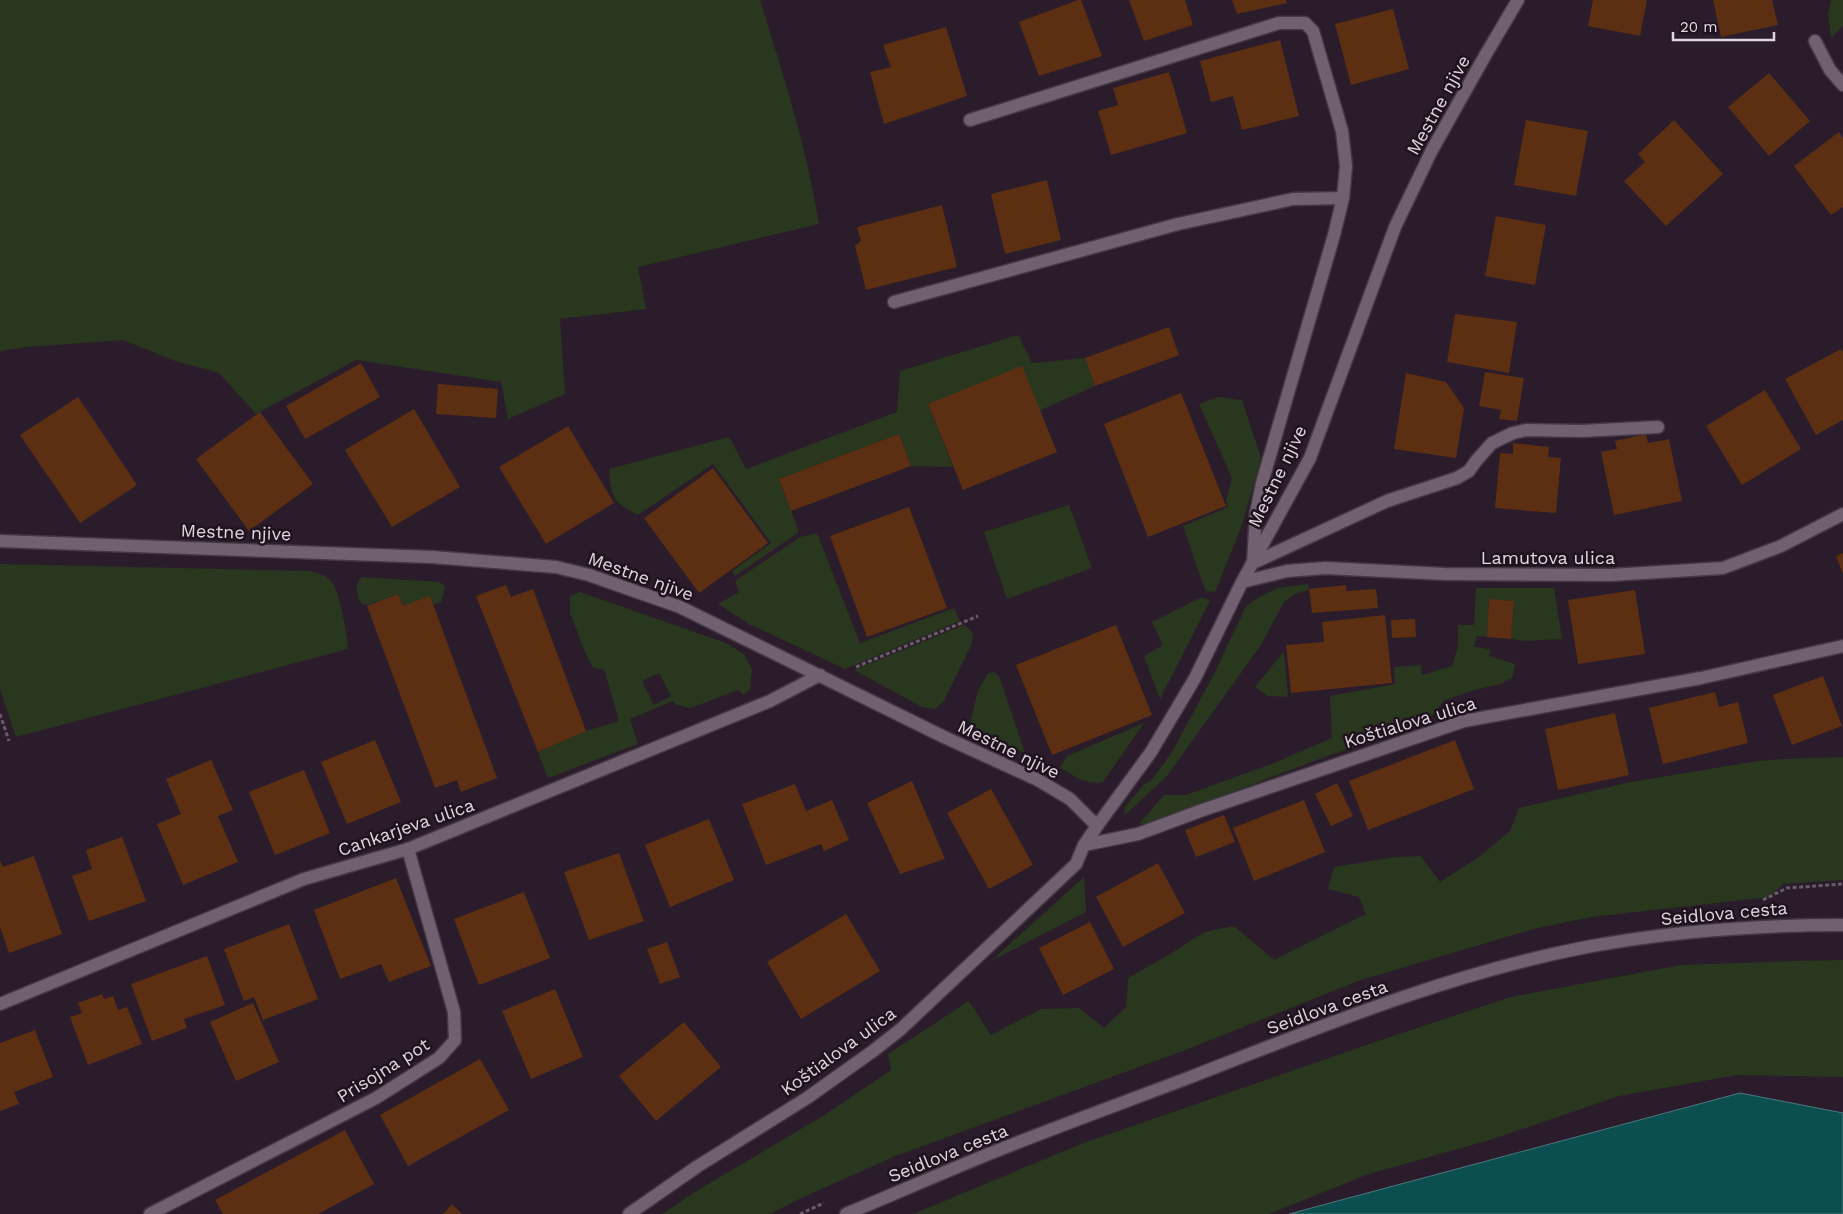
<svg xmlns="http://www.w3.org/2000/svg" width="1843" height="1214" viewBox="0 0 1843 1214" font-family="'Work Sans',sans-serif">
  <rect width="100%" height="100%" fill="#2a1c2a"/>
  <g fill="#29371e" fill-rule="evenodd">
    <path d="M0 0H760C783 74 807 148 819 224L638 267 646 309 560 319 565 394 508 419 501 382 356 360 256 414 219 373 175 361 123 340 27 347 0 351Z"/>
    <polygon points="1831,0 1843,0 1843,26 1831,38 1828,15"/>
    <path d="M1018 335 1032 363 1085 358 1095 386 1039 411 1021 367 928 404 953 467 911 466 899 434 779 479 799 532 735 576 732 571 771 543 713 464 638 515C613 502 611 498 609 469L729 437 746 469 897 412 900 371Z"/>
    <polygon points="1218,397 1242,400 1261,458 1242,525 1215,592 1206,591 1204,587 1183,526 1228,507 1226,501 1232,478 1199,404"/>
    <polygon points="1069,505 1092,568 1007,599 984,532"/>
    <polygon points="817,533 860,643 954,608 960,621 845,669 749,624 718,604 739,592 735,581 800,537"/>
    <path d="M0 564 310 571C318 573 325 575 331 581 340 590 347 636 348 649L16 737 0 689Z"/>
    <path d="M362 577 438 582 443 584 445 588 441 602 433 605 403 606 398 594 367 605 362 604C356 596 354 584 362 577Z"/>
    <polygon points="1308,584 1309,590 1295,594 1284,602 1261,645 1167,776 1124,816 1125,807 1144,784 1151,781 1172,752 1214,674 1246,606 1261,596 1278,588"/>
    <polygon points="1476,588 1554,588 1562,639 1524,641 1511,639 1514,601 1489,600 1487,637 1477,636 1474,646 1491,650 1489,656 1515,664 1512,678 1500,684 1475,690 1445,700 1424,724 1330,755 1148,824 1139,824 1164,795 1186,795 1274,763 1332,738 1330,696 1395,684 1394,667 1421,665 1422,675 1452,666 1458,646 1458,625 1474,625"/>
    <path d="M580 592 726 643 744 654 752 669 750 690 744 695 738 690 691 708 676 705 673 701 630 719 638 744 548 778 538 752 586 731 619 721 604 669 593 668 584 650 570 613V596ZM659 673 671 696 654 705 642 681Z"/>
    <polygon points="1202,597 1210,601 1160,699 1144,656 1163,645 1152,622"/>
    <path d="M964 625C972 631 974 633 972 643L944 701 935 709 922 707 854 670Z"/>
    <polygon points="1284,651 1288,697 1268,696 1255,687"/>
    <path d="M994 672 999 676 1025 753C1009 747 982 736 970 723L978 691 988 673Z"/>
    <path d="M1144 723 1103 782C1087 786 1073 775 1060 768L1067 756Z"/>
    <polygon points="1843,757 1843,880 1783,884 1770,897 1591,917 1534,929 1361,980 1188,1049 893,1157 799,1199 770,1214 662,1214 698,1190 823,1116 891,1070 888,1054 969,1001 991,1035 1041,1009 1079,1008 1104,1028 1126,1007 1128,978 1170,954 1204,932 1234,926 1274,960 1366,914 1359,897 1328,889 1334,867 1396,857 1421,856 1440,882 1479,857 1510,831 1519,808 1631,782 1758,761 1783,759"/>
    <polygon points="1084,877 1086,912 991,961"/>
    <polygon points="1843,960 1843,1077 1737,1075 1619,1096 1490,1140 1369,1174 1269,1214 913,1214 1081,1144 1384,1039 1511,997 1681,965 1793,961"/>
  </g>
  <polygon fill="#0c4f51" stroke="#4c787c" points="1740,1093 1843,1113 1843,1214 1289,1214"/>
  <g fill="#5c2f12">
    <polygon points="1078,0 1081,0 1102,56 1039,76 1019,22"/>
    <polygon points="1129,0 1185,0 1193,25 1144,41"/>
    <polygon points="1232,0 1286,0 1287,3 1237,14"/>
    <polygon points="1593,0 1647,0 1640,36 1588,26"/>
    <polygon points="1713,0 1772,0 1778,25 1721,37"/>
    <polygon points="1393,9 1409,69 1351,85 1335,24"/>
    <polygon points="946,27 967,96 884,124 870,72 891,67 883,45"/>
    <polygon points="1280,40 1299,116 1242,130 1233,96 1211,102 1200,61"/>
    <polygon points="1169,72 1187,133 1111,155 1098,111 1118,105 1113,88"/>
    <polygon points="1769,73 1810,121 1769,156 1728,107"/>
    <polygon points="1526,120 1588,131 1576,196 1514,185"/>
    <polygon points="1674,120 1723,174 1666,226 1624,181 1645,162 1638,154"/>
    <polygon points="1839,132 1843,138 1843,207 1831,215 1794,166"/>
    <polygon points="1047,180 1061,240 1005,254 991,194"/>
    <polygon points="942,205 957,267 866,290 855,246 861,241 857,227"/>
    <polygon points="1496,216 1546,225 1535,285 1485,276"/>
    <polygon points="1455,314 1517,322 1509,373 1447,362"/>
    <polygon points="1169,327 1179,355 1095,386 1085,358"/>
    <polygon points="1841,349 1843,352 1843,420 1816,435 1785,379"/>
    <polygon points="361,363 380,397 305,439 286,406"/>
    <polygon points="1022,366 1057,452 963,490 928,404"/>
    <polygon points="1485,372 1524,378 1517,421 1499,419 1501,410 1479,406"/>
    <polygon points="1406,373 1446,382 1464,408 1456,458 1394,449"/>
    <polygon points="438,384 498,389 496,418 436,414"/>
    <polygon points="1765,390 1801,449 1742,485 1706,426"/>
    <polygon points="1181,393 1226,506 1148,537 1104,424"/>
    <polygon points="78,397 137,485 80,523 20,435"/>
    <polygon points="414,409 460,487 392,527 345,450"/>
    <polygon points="260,412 313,484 249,531 196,459"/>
    <polygon points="568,426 614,503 546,544 499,467"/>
    <polygon points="899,434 911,466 791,511 779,479"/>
    <polygon points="1646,434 1648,443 1669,439 1682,501 1614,515 1601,452 1617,449 1615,441"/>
    <polygon points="1513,443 1549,447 1548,457 1561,458 1556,513 1495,508 1500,453 1513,454"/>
    <polygon points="713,468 768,543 699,593 644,518"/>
    <polygon points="909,507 947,608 867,637 830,536"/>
    <polygon points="1843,553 1843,574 1836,556"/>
    <polygon points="506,585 511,597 533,589 586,731 538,752 476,596"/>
    <polygon points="1346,585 1346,591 1376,589 1378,608 1312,613 1309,589"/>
    <polygon points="1635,590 1645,654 1578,664 1568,600"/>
    <polygon points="398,594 403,606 430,596 497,778 461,792 457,780 435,788 367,606"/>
    <polygon points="1489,599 1514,601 1511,639 1487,637"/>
    <polygon points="1385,615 1392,683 1291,693 1286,645 1324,642 1322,622"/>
    <polygon points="1415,619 1416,637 1392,638 1391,620"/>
    <polygon points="1116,625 1152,715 1052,755 1016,665"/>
    <polygon points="1823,676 1842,726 1792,745 1773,695"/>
    <polygon points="1715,692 1719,707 1738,702 1748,743 1663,764 1649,708"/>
    <polygon points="1615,713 1629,775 1558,790 1545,729"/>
    <polygon points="375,740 401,802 347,824 321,762"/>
    <polygon points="1455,740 1474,789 1368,830 1349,781"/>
    <polygon points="211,760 233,810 218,816 238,862 183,885 157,824 181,814 166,779"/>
    <polygon points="304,770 330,833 275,855 249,792"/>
    <polygon points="912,781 945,859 900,874 867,803"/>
    <polygon points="1337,783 1353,816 1331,826 1315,794"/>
    <polygon points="795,784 806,811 832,800 849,840 824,851 821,844 766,865 742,804"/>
    <polygon points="991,789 1033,865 989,889 947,813"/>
    <polygon points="1304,800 1325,852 1254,881 1233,828"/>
    <polygon points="1224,815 1235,842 1196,857 1185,830"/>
    <polygon points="709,819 734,880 670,907 645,845"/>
    <polygon points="122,837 146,901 89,921 72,876 92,869 86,850"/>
    <polygon points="619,853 644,921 589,940 564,872"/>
    <polygon points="34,856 62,934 9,953 0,927 0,861 3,867"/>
    <polygon points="1158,863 1185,913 1123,947 1096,897"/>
    <polygon points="396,878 431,966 389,982 381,964 340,979 314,910"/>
    <polygon points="524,892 550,958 479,985 454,919"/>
    <polygon points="846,914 880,971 801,1019 767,962"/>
    <polygon points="1090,922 1114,969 1063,995 1039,948"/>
    <polygon points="289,924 318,999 263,1020 254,997 244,1001 224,949"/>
    <polygon points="667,942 680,977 660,984 647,949"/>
    <polygon points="207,956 225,1005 184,1019 187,1028 152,1041 131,984"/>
    <polygon points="555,989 583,1057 531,1079 502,1011"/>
    <polygon points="102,994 104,999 113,996 118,1010 127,1007 142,1044 88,1065 70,1017 82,1013 78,1003"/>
    <polygon points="253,1003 279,1062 236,1081 210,1022"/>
    <polygon points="684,1022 721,1067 656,1121 619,1076"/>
    <polygon points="35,1030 53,1077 14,1092 19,1104 0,1111 0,1043"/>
    <polygon points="480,1059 509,1110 408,1166 380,1115"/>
    <polygon points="345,1130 374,1184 318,1214 223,1214 215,1200"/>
    <polygon points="452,1204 462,1214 443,1214"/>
  </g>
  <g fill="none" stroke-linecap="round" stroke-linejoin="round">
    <defs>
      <g id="street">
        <polyline points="1815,41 1830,70 1843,85"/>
        <polyline points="970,120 1279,23 1305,23 1313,31 1342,131 1346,166 1343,198 1334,235 1262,483 1256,513 1253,563 1387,501 1457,478 1469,471 1476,461 1492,443 1513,433 1526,430 1582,431 1658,427"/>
        <polyline points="894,302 1178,224 1293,199 1343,198"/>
        <polyline points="0,541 432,557 556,567 589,575 680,607 944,737 1038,780 1070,799 1097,826 1151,752 1195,678 1242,582 1310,458 1395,227 1432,150 1486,54 1518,0"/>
        <polyline points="1242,582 1287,571 1325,568 1445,574 1611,575 1723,568 1781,546 1843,514"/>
        <polyline points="1084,845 1138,834 1200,811 1464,721 1701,678 1843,646"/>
        <polyline points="0,1004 304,879 408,849 770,701 820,675"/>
        <polyline points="150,1214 376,1098 439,1058 455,1040 454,1012 408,849"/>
        <polyline points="629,1214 698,1166 807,1098 873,1051 901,1029 1076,864 1084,845 1097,826"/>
      </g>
      <path id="secondary" d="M846 1214C894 1194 942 1173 991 1153 1056 1127 1122 1103 1188 1078 1319 1027 1453 972 1592 946 1674 931 1760 925 1843 925"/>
    </defs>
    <use href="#street" stroke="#433843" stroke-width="15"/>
    <use href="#secondary" stroke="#433843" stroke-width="15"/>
    <g stroke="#685c68" stroke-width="3" stroke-dasharray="4 2.5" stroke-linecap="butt">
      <polyline points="856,667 978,616"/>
      <polyline points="0,714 9,741"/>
      <polyline points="1763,900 1787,888 1843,884"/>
      <polyline points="800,1214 824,1203"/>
    </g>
    <use href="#street" stroke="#706070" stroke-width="12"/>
    <use href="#secondary" stroke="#706070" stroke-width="12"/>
  </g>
  <g text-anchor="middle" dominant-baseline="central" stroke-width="5" stroke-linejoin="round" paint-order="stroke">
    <g font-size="18" fill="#e0d6df" stroke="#201320">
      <text transform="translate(1438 105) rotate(-61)">Mestne njive</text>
      <text transform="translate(1277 476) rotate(-64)">Mestne njive</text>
      <text transform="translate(236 532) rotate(2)">Mestne njive</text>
      <text x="1548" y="557">Lamutova ulica</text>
      <text transform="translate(641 576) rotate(20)">Mestne njive</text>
      <text transform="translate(1410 722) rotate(-17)">Koštialova ulica</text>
      <text transform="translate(1009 749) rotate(26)">Mestne njive</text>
      <text transform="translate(406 827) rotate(-19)">Cankarjeva ulica</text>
      <text transform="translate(1724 913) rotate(-5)">Seidlova cesta</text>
      <text transform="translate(1327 1007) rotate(-20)">Seidlova cesta</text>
      <text transform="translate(838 1051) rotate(-36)">Koštialova ulica</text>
      <text transform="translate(383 1070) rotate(-32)">Prisojna pot</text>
      <text transform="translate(948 1153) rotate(-22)">Seidlova cesta</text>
    </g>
  </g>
  <path d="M1673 32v8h101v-8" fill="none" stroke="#e0d6df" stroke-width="2.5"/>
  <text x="1680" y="32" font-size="15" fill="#e0d6df" stroke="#201320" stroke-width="4" paint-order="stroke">20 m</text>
</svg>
